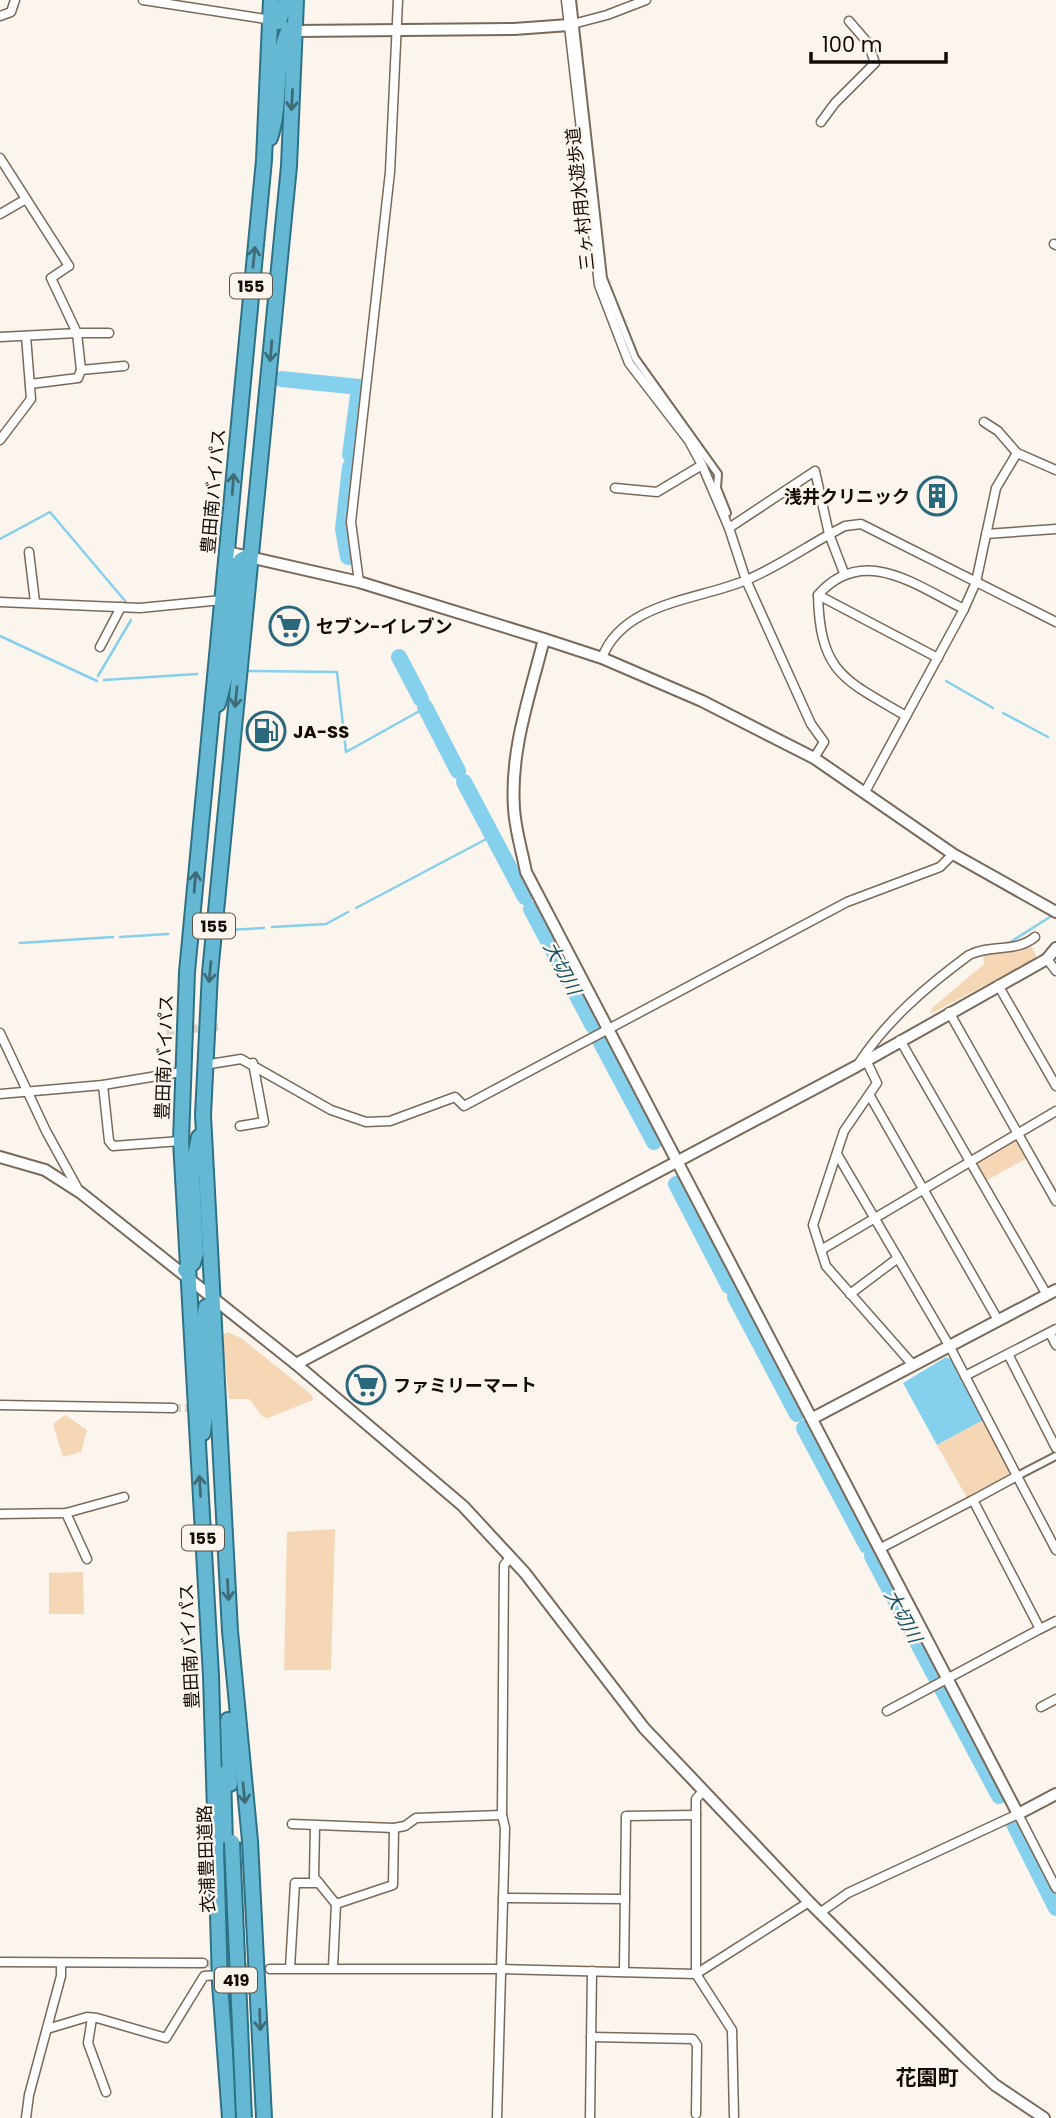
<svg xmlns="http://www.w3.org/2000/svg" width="1056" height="2118" viewBox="0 0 1056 2118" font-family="Poppins,'Noto Sans JP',sans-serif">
  <rect width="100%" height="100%" fill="#fcf5ed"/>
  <g fill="#f5d7b6">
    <polygon points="1032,947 1037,958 930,1014 932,1008 984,964 983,956 979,952"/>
    <polygon points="1015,1140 1027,1158 987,1180 977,1164 979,1161"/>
    <polygon points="228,1332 241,1338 312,1395 313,1400 268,1418 263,1417 249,1399 229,1399 222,1335"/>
    <polygon points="65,1415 87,1430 81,1452 63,1457 53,1424"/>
    <polygon points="983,1420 1009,1471 1008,1476 967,1498 937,1445"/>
    <polygon points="335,1529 331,1670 284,1670 287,1532"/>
    <polygon points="83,1572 84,1614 49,1614 49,1573"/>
  </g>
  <polygon fill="#85d0ec" points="946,1357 953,1360 983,1420 937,1445 903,1383"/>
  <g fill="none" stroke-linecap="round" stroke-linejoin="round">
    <g stroke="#85d0ec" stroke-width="2.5">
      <polyline points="0,539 50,512 126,602"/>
      <polyline points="0,636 97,681"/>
      <polyline points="248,671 337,672 346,752 425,708"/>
      <polyline points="98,676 131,620"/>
      <polyline points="104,680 197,674"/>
      <polyline points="946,681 993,708"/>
      <polyline points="1003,713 1048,737"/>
      <polyline points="356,908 492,836"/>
      <polyline points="272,927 326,924 348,912"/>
      <polyline points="229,930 264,928"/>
      <polyline points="120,937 168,934"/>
      <polyline points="1012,941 1053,915"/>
      <polyline points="20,943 113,937"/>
    </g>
    <g stroke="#85d0ec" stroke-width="16">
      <polyline points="281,379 359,387 350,455"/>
      <polyline points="348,557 343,529 350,467"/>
      <polyline points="399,657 421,699"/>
      <polyline points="425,707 458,771"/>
      <polyline points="464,782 525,897"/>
      <polyline points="531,909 593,1026"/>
      <polyline points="599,1039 654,1142"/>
      <polyline points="676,1184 729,1286"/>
      <polyline points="735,1297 797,1414"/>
      <polyline points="804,1428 867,1546"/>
      <polyline points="872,1556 935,1676"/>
      <polyline points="940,1685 999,1796"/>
      <polyline points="1014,1824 1056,1908"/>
    </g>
    <g stroke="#d9d2ca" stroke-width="8" stroke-dasharray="8 4" stroke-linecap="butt">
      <polyline points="166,1031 218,1027"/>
      <polyline points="173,1408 198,1408"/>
      <polyline points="203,1963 270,1969"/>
    </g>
    <defs>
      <g id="pedestrian">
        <polyline points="572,0 603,278 635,358 718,474 717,488 727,513"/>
        <polyline points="1017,1476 1056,1456"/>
      </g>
      <g id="minor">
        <polyline points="143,0 272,20"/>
        <polyline points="566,0 599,285 629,363 689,441 702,465 729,528 746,580 811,724 824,742 814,758"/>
        <polyline points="0,16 11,12 15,0"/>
        <polyline points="569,25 607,15 646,0"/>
        <polyline points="821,122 835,103 875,63 868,43 849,21"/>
        <polyline points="0,158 69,266 51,278 77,333 0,337"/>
        <polyline points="0,214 26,199"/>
        <polyline points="1054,244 1056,245"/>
        <polyline points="81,370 124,366"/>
        <polyline points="30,384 78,378 81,370 77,333 109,333"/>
        <polyline points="984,422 998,431 1017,453"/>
        <polyline points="0,440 31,399 26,336"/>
        <polyline points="615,488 657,492 702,465"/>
        <polyline points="729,528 815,471 829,534 844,573"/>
        <polyline points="986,534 1056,529"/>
        <polyline points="29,552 35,602"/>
        <polyline points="359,582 351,522 390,172 398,0"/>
        <polyline points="818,595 938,658"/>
        <polyline points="0,602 140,608 222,600"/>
        <polyline points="100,647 121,607"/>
        <path d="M602 658C622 603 697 600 744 581 779 567 811 543 845 526L861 524 1056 622"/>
        <path d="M906 716C845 680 820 674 818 595 863 544 915 585 964 609"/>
        <polyline points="865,792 964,609 976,582 996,488 1017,453 1056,470"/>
        <polyline points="1047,959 1056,971"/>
        <polyline points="998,985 1056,1086"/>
        <polyline points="949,1012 1056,1201"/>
        <polyline points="0,1033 46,1131 79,1191"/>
        <polyline points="900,1040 1047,1295"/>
        <polyline points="866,1060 877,1083 844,1131 813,1225 826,1266 913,1365"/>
        <path d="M859 1063C887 1020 927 986 969 955 990 944 1016 953 1035 937"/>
        <polyline points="204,1065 241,1059 331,1110 366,1122 390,1121 455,1097 464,1106 847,902 940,867 953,854"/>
        <polyline points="103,1085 109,1141 113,1146 181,1141"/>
        <polyline points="0,1094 103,1085 181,1072"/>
        <polyline points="870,1096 998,1320"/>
        <polyline points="240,1126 264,1122 253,1063"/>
        <polyline points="837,1154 950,1347 1017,1476"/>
        <polyline points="821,1250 1056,1111"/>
        <polyline points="850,1294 898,1258"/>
        <polyline points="1050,1333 1056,1345"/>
        <polyline points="1008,1354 1056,1448"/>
        <polyline points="965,1376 1056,1329"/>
        <polyline points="0,1405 173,1408"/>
        <polyline points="66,1513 87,1559"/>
        <polyline points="0,1514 66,1513 124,1497"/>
        <polyline points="881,1548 973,1500"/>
        <polyline points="1056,1550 1017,1476 973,1500 1040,1629 1056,1621"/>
        <polyline points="1041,1707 1056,1699"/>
        <polyline points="887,1711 1040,1629"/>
        <polyline points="703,1791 696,1799 696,1974 732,2030 734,2116"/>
        <polyline points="292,1824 394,1828 405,1826 416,1818 502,1815"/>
        <polyline points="315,1826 314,1877 336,1904 333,1967"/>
        <polyline points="503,1898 625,1899"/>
        <polyline points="336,1904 393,1885 394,1828"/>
        <polyline points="821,1912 848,1893 1018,1814 1056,1888"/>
        <polyline points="0,1962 203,1963"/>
        <polyline points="290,1968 295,1883 319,1883"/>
        <polyline points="270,1969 501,1969 696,1974 809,1902"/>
        <polyline points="624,1972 626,1816 696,1815"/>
        <polyline points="92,2018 88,2043 106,2092"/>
        <polyline points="47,2029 87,2017 97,2018 166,2038 204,1976 220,1975"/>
        <polyline points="591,2037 693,2039 697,2045 696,2114"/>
        <polyline points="26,2118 29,2095 61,1976 61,1964"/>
        <polyline points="497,2118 505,1828 502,1815 504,1565 511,1557"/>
        <polyline points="590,2118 592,1971"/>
      </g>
      <g id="tertiary">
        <polyline points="289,29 296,31 514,29 569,25"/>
        <polyline points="227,552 359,582 544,639 602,658 702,701 814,758 953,854 1056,912"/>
        <path d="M544 639C530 695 510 750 514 808 515 829 522 851 526 872L1018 1814 1056 1794"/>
        <polyline points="0,1157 45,1170 81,1193 296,1364 463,1506 525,1573 644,1728 809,1902 965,2057 995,2085 1044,2118"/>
        <polyline points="296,1364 857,1066 1047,959 1056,948"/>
        <polyline points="813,1418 1056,1290"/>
      </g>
      <g id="trunk">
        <polyline points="279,22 286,0"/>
        <path d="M270 138C282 102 273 63 289 29"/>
        <polyline points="218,704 227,670 237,567 241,560 249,556"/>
        <polyline points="185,1270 193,1263 196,1253 192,1171 199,1137"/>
        <polyline points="203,1433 207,1400 203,1326 206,1307"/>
        <polyline points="228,1720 230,1784"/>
        <polyline points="223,1774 225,1843"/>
        <polyline points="230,2118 220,1983 211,1676 181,1141 187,972 264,160 271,0"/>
        <polyline points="264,2118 250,1841 230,1631 203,1115 210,973 289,166 296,0"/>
      </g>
    </defs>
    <use href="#pedestrian" stroke="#7a6958" stroke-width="10"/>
    <use href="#minor" stroke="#7a6958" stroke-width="11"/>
    <use href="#tertiary" stroke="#7a6958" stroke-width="14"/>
    <use href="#trunk" stroke="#2e7185" stroke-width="18"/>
    <use href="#pedestrian" stroke="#fff" stroke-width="6"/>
    <use href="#minor" stroke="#fff" stroke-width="8"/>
    <use href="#tertiary" stroke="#fff" stroke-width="10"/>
    <use href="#trunk" stroke="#64b8d4" stroke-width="14"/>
    <defs>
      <polyline id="trunk-bridge" points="232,1842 244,2118"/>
    </defs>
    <use href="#trunk-bridge" stroke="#2e7185" stroke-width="18" stroke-linecap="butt"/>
    <use href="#trunk-bridge" stroke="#64b8d4" stroke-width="14"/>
  </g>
  <defs><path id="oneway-shaft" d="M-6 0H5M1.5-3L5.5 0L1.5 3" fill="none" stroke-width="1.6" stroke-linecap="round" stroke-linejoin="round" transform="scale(1.75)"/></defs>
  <g stroke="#3f6b77">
    <use href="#oneway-shaft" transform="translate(292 100) rotate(93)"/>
    <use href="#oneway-shaft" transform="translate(254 257) rotate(-84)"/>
    <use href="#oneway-shaft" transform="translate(271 351) rotate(95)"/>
    <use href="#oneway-shaft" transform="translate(233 484) rotate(-86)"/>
    <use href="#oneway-shaft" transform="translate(236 697) rotate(96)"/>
    <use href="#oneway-shaft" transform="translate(195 882) rotate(-85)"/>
    <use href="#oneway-shaft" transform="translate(210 972) rotate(95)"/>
    <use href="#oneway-shaft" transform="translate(200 1486) rotate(-93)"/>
    <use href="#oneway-shaft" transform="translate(228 1590) rotate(87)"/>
    <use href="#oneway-shaft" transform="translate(244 1793) rotate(84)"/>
    <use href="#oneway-shaft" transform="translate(260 2020) rotate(88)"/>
  </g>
  <defs>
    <symbol id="building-ring" viewBox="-11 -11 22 22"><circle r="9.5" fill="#fcf5ed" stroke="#29687d" stroke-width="1.5"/><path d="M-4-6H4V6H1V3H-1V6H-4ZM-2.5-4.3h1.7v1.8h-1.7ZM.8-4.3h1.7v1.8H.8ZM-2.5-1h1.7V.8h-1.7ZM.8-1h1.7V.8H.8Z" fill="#29687d"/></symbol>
    <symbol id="supermarket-ring" viewBox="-11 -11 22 22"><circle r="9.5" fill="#fcf5ed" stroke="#29687d" stroke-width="1.5"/><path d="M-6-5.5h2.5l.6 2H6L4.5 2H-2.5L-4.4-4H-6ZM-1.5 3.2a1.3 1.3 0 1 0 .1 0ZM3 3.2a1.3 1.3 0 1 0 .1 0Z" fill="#29687d"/></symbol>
    <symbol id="fuel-ring" viewBox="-11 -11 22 22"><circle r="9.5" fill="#fcf5ed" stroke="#29687d" stroke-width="1.5"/><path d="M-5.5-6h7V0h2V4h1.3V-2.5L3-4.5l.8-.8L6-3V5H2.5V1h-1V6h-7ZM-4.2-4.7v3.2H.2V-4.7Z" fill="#29687d"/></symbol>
  </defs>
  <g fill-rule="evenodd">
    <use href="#building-ring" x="915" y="474" width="44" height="44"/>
    <use href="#supermarket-ring" x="267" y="604" width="44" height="44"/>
    <use href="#fuel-ring" x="244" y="709" width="44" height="44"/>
    <use href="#supermarket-ring" x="344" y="1363" width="44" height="44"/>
  </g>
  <g text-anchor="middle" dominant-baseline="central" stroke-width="5" stroke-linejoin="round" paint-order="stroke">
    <g fill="#fcf5ed" stroke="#58524b" stroke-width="2">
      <rect x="230" y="273.5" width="42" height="25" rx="5"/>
      <rect x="193" y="913.5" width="42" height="25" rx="5"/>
      <rect x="182" y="1525.5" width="42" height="25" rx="5"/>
      <rect x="215" y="1967.5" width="42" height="25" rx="5"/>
    </g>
    <g font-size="16" font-weight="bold" fill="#120c06">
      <text x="251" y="286">155</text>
      <text x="214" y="926">155</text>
      <text x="203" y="1538">155</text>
      <text x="236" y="1980">419</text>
    </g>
    <g font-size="18" fill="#120c06" stroke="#fcf5ed">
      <text transform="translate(580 199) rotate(-96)">三ヶ村用水遊歩道</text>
      <text transform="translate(213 491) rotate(-85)">豊田南バイパス</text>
      <text transform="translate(164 1057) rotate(-88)">豊田南バイパス</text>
      <text transform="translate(189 1646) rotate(-93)">豊田南バイパス</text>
      <text transform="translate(206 1859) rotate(-92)">衣浦豊田道路</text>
    </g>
    <g font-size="18" font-weight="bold" fill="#120c06" stroke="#fcf5ed" text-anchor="start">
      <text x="910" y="496" text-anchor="end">浅井クリニック</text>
      <text x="316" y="626">セブン-イレブン</text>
      <text x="293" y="731">JA-SS</text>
      <text x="393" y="1385">ファミリーマート</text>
    </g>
    <g font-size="19" font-style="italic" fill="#135266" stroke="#fcf5ed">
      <text transform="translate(562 968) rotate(62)">大切川</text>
      <text transform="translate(903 1616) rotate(62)">大切川</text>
    </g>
    <g font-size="21" font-weight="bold" fill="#120c06" stroke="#fcf5ed">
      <text x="927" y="2077">花園町</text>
    </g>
  </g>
  <path d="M811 52v10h135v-10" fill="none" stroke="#120c06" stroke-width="3.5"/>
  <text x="822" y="52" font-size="21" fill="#120c06" stroke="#fcf5ed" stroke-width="5" paint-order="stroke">100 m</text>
</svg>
